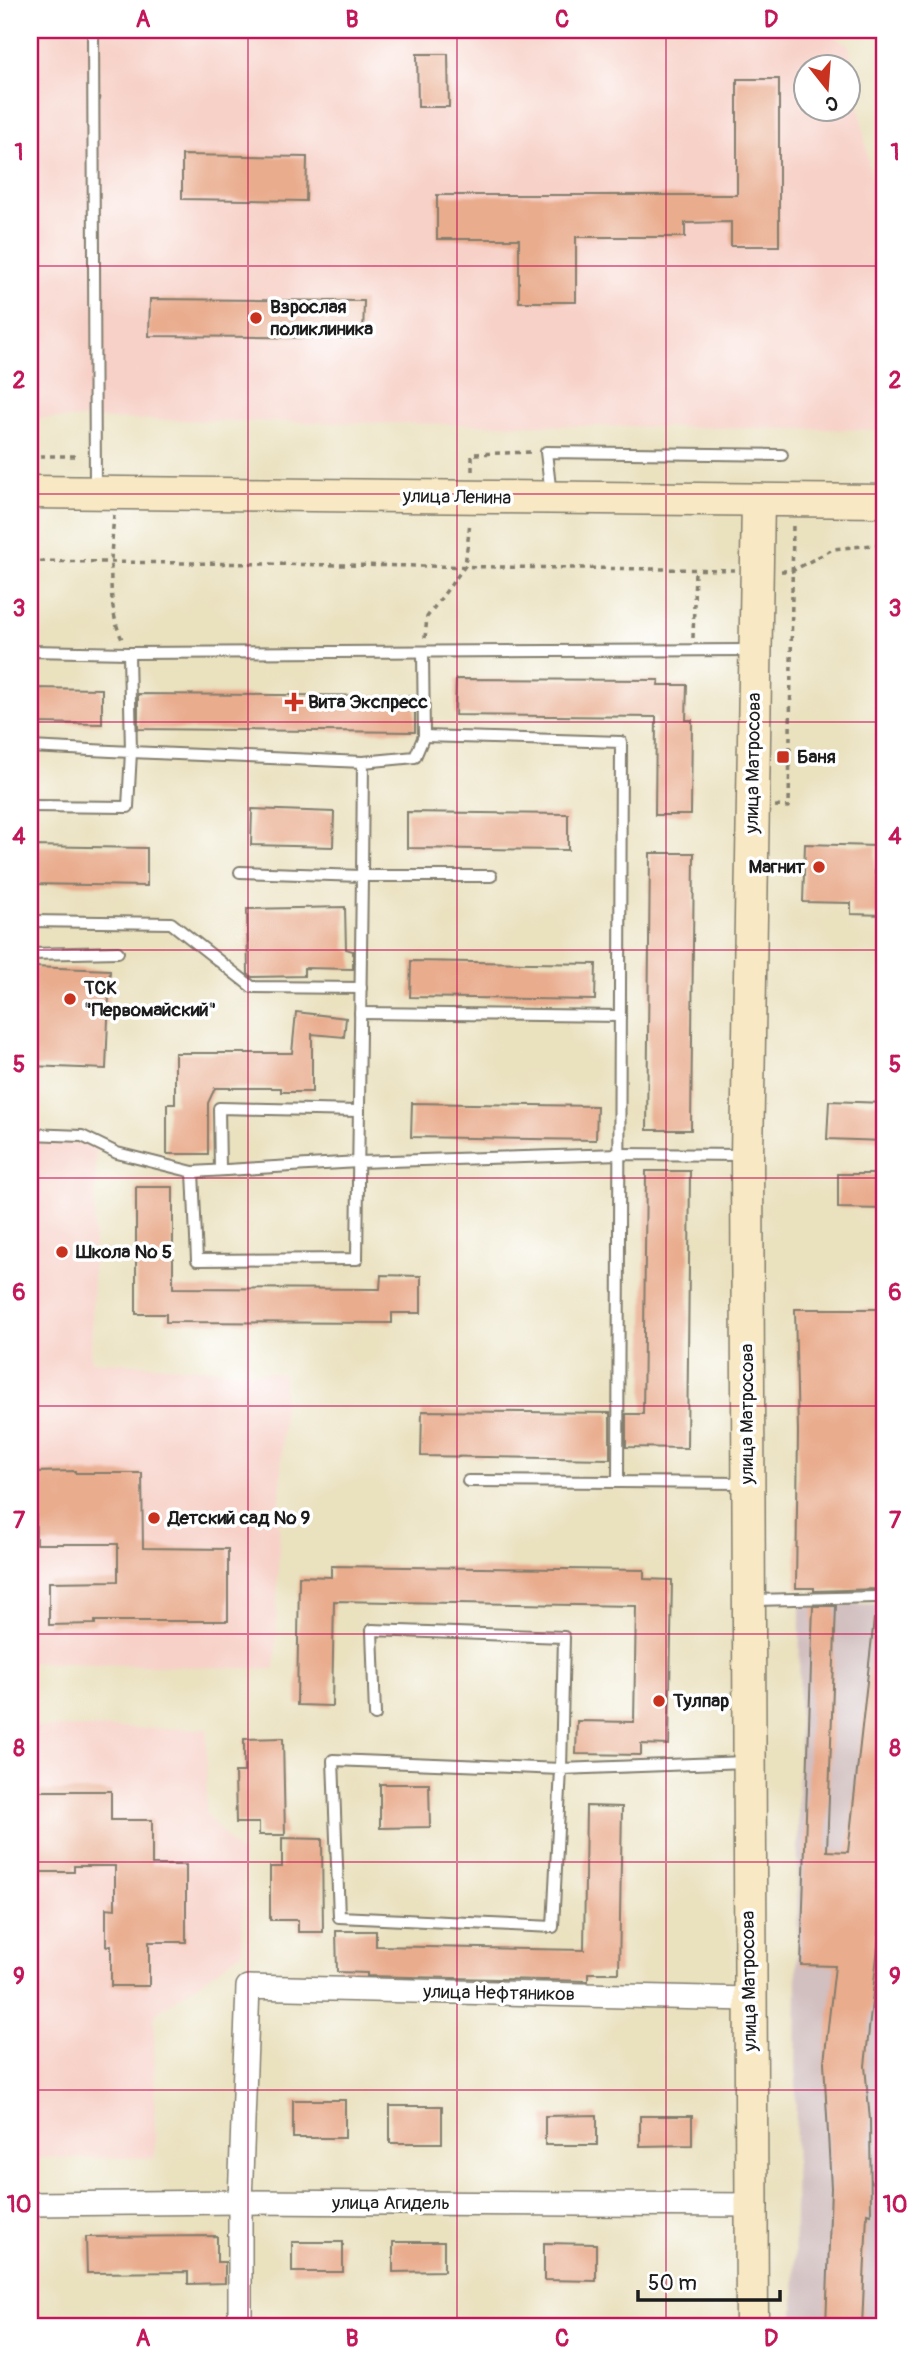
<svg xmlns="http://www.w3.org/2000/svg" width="914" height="2357" viewBox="0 0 914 2357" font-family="Pangolin,sans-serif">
  <rect width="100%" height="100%" fill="#fff"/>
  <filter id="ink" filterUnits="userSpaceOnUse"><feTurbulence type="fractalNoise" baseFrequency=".0143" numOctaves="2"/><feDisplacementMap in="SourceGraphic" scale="14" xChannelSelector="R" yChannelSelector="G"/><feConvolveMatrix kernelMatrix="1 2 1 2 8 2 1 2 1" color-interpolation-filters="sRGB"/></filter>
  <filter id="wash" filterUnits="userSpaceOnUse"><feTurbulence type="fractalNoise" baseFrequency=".00686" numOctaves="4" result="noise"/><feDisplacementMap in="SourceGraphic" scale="28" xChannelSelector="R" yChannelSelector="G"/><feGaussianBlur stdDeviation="1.57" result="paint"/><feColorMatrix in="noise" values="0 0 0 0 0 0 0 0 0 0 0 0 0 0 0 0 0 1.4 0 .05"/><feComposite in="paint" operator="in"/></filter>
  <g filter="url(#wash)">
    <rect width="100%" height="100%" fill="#eae1bf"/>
    <g fill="#f7d1c8" fill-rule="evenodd">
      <path d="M30 30H820L849 45 884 255V430L30 418ZM806 66H848V108H806Z"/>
      <polygon points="30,1142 96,1144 91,1361 284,1374 275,1669 30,1662"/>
      <polygon points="30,1727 207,1729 206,1814 242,1856 243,1951 154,2015 155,2158 30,2158"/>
    </g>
    <polygon fill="#d2bfc0" points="800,1604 884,1604 884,2327 794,2327"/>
    <g id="blocks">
      <g fill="#e9ac8d">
        <polygon points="417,54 448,54 449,107 418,107"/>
        <polygon points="737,79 779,79 779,246 731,246 731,222 685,223 685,237 576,237 576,302 519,302 519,239 437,239 437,195 737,195"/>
        <polygon points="182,155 307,157 306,201 182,199"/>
        <polygon points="150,299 364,301 363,338 149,336"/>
        <polygon points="456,679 659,680 658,685 687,685 686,720 692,720 691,815 655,815 656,717 455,715"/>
        <polygon points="30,688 102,689 102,724 30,723"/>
        <polygon points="138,694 415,696 415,732 138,729"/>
        <polygon points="252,809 334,812 333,847 251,845"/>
        <polygon points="407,812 568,814 568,850 407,848"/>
        <polygon points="805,844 876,846 875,874 884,874 884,915 851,914 851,903 803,902"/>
        <polygon points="30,846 147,848 147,886 30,884"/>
        <polygon points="650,853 694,853 691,1130 647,1130"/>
        <polygon points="345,907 346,949 353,951 353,969 304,968 304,976 252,977 248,974 247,909"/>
        <polygon points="411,961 596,964 595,1000 410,997"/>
        <polygon points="32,967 110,970 106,1069 30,1066"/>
        <polygon points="296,1012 346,1018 344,1037 312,1034 312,1092 281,1092 281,1088 215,1088 208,1103 208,1154 167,1154 167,1104 175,1104 175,1053 292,1053"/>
        <polygon points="829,1101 884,1103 884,1141 827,1139"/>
        <polygon points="412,1103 597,1106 596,1140 411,1137"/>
        <polygon points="646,1171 690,1171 687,1448 626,1447 626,1414 643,1414"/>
        <polygon points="838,1174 884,1174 884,1209 838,1208"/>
        <polygon points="136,1187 173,1187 173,1288 380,1289 381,1275 421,1276 421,1313 392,1313 392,1323 166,1322 166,1314 136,1314"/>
        <polygon points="795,1309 884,1309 878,1589 814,1591 814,1588 796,1588 798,1431"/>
        <polygon points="422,1411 610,1413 610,1459 421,1456"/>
        <polygon points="75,1471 75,1473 142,1473 143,1548 228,1549 228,1621 95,1621 95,1624 49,1625 49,1582 118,1581 118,1544 36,1544 35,1472"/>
        <polygon points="331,1566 644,1570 644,1579 672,1580 669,1745 641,1744 641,1755 576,1754 577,1721 634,1722 636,1606 334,1601 332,1706 297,1705 299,1576 331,1577"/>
        <polygon points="813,1606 836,1606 827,1851 848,1852 874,1619 884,1619 884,1891 865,2066 870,2120 871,2214 867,2213 862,2327 826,2327 831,2188 824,2062 835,1966 801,1965"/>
        <polygon points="283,1738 285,1835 259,1835 259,1823 236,1823 235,1772 244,1772 244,1739"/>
        <polygon points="380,1784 429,1784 430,1827 380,1828"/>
        <polygon points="33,1791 111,1791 111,1820 152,1820 152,1865 186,1865 186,1942 149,1942 149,1986 111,1986 111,1945 106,1946 106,1908 115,1909 115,1866 74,1866 74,1872 33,1872"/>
        <polygon points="586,1806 622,1807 619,1973 588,1973 588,1981 367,1976 367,1973 337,1972 336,1931 376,1931 376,1946 584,1950"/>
        <polygon points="282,1838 322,1839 323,1932 298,1932 298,1920 270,1920 270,1867 282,1867"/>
        <rect x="293" y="2100" width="52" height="38"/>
        <rect x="390" y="2106" width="52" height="37"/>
        <polygon points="597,2115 597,2145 545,2145 545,2116"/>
        <polygon points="640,2116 692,2116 692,2145 640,2146"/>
        <polygon points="217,2236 217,2262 225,2262 225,2283 188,2284 188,2272 87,2273 86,2237"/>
        <rect x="292" y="2242" width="51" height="30"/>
        <polygon points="393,2242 444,2242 444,2271 393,2272"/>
        <polygon points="544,2243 596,2244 596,2281 544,2280"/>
      </g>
    </g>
  </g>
  <g filter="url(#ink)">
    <use href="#blocks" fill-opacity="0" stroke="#837e6e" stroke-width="2"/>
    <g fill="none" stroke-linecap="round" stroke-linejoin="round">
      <defs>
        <g id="lane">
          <polyline points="93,30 95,489"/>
          <polyline points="551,495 546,452 782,455"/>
          <polyline points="30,651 129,653 751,650"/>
          <polyline points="129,653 131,752 363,762"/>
          <polyline points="423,653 424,736 415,757 363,762 362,876 491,876"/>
          <polyline points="424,736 621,742 618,1482 744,1483"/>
          <polyline points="30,747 131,752 128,807 30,806"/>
          <polyline points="30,921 171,923 252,987 361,988"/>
          <polyline points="30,954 118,952"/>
          <polyline points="360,1013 620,1016"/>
          <polyline points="30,1134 82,1136 117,1153 193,1172 358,1162 620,1154 744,1155"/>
          <polyline points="220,1169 219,1108 359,1111"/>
          <polyline points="193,1172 197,1260 357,1259 362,876 240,872"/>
          <polyline points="468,1481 618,1482"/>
          <polyline points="751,1600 876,1597"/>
          <polyline points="375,1715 372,1630 564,1637 561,1769 553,1927 339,1917 333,1760 561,1769 746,1762"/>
        </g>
        <g id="street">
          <polyline points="30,2204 240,2202 753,2205"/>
          <polyline points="240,2327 240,2202 248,1987 749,1999"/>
        </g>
        <g id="secondary">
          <polyline points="30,492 884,501"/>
          <polyline points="752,2327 747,1156 758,500"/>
        </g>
      </defs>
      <use href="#lane" stroke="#837e6e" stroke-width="14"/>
      <use href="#street" stroke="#837e6e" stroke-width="26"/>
      <use href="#secondary" stroke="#837e6e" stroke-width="35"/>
      <g stroke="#837e6e" stroke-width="3.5" stroke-dasharray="5 5" stroke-linecap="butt">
        <polyline points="30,456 80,456"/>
        <polyline points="472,471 472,454 533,452"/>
        <path d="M114 515C111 551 106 607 122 639"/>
        <polyline points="30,561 735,570"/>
        <polyline points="781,571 792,571 833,549 884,544"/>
        <polyline points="425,638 427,617 465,566 470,522"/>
        <polyline points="693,638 695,570"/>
        <polyline points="775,806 789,807 793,523"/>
      </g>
      <use href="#lane" stroke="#fff" stroke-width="10"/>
      <use href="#street" stroke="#fff" stroke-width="23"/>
      <use href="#secondary" stroke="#f8e8c3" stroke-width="32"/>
    </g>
  </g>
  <path fill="none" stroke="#c2185b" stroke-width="2" stroke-opacity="0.55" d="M248 30V2327M457 30V2327M666 30V2327M30 266H884M30 494H884M30 722H884M30 950H884M30 1178H884M30 1406H884M30 1634H884M30 1862H884M30 2090H884"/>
  <g fill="#c8321e" stroke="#fff" stroke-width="2.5">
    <circle cx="256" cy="318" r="7"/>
    <path d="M290.5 691.5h7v7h7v7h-7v7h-7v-7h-7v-7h7z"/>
    <rect x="776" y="750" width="14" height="14" rx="3.5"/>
    <circle cx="819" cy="867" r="7"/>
    <circle cx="70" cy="999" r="7"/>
    <circle cx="62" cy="1252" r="7"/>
    <circle cx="154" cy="1518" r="7"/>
    <circle cx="659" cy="1701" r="7"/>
  </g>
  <g text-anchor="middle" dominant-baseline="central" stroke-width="7" stroke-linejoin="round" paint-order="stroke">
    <g font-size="19" font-weight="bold" fill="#1c1c1c" stroke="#fff" text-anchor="start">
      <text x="270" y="307">Взрослая<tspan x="270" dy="22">поликлиника</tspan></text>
      <text x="308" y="702">Вита Экспресс</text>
      <text x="797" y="757">Баня</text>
      <text x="805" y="867" text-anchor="end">Магнит</text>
      <text x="84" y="988">ТСК<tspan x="84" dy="22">"Первомайский"</tspan></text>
      <text x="76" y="1252">Школа № 5</text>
      <text x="168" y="1518">Детский сад № 9</text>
      <text x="673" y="1701">Тулпар</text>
    </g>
    <g font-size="19" fill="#1c1c1c" stroke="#fff">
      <text transform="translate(457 497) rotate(1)">улица Ленина</text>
      <text transform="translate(753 763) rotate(-89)">улица Матросова</text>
      <text transform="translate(747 1414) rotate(-90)">улица Матросова</text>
      <text transform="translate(749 1981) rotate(-91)">улица Матросова</text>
      <text transform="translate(499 1993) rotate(1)">улица Нефтяников</text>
      <text x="391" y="2203">улица Агидель</text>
    </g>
  </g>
  <rect width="914" height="2357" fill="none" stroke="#fff" stroke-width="77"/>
  <g transform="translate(827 88) rotate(163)"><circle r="33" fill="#ffffff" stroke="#a4a4a4" stroke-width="2"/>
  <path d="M0-5L12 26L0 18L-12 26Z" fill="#c8321e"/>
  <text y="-10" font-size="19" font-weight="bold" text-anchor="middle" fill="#1c1c1c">С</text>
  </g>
  <path d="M638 2290v10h142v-10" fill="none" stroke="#1c1c1c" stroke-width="3.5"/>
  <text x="648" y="2290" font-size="21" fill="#1c1c1c" stroke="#ffffff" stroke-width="5" paint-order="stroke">50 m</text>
  <rect x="38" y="38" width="838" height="2280" fill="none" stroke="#c2185b" stroke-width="2.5"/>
  <g font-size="23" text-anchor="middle" font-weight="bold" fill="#c2185b">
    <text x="143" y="27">A</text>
    <text x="352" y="27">B</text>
    <text x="562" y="27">C</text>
    <text x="771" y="27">D</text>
    <text x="19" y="160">1</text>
    <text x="895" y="160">1</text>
    <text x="19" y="388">2</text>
    <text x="895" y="388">2</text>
    <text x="19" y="616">3</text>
    <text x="895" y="616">3</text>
    <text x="19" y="844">4</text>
    <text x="895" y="844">4</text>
    <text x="19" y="1072">5</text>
    <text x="895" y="1072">5</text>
    <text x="19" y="1300">6</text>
    <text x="895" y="1300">6</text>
    <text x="19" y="1528">7</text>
    <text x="895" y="1528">7</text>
    <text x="19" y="1756">8</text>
    <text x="895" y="1756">8</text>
    <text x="19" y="1984">9</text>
    <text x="895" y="1984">9</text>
    <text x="19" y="2212">10</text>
    <text x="895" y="2212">10</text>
    <text x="143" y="2346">A</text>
    <text x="352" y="2346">B</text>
    <text x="562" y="2346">C</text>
    <text x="771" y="2346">D</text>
  </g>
</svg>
